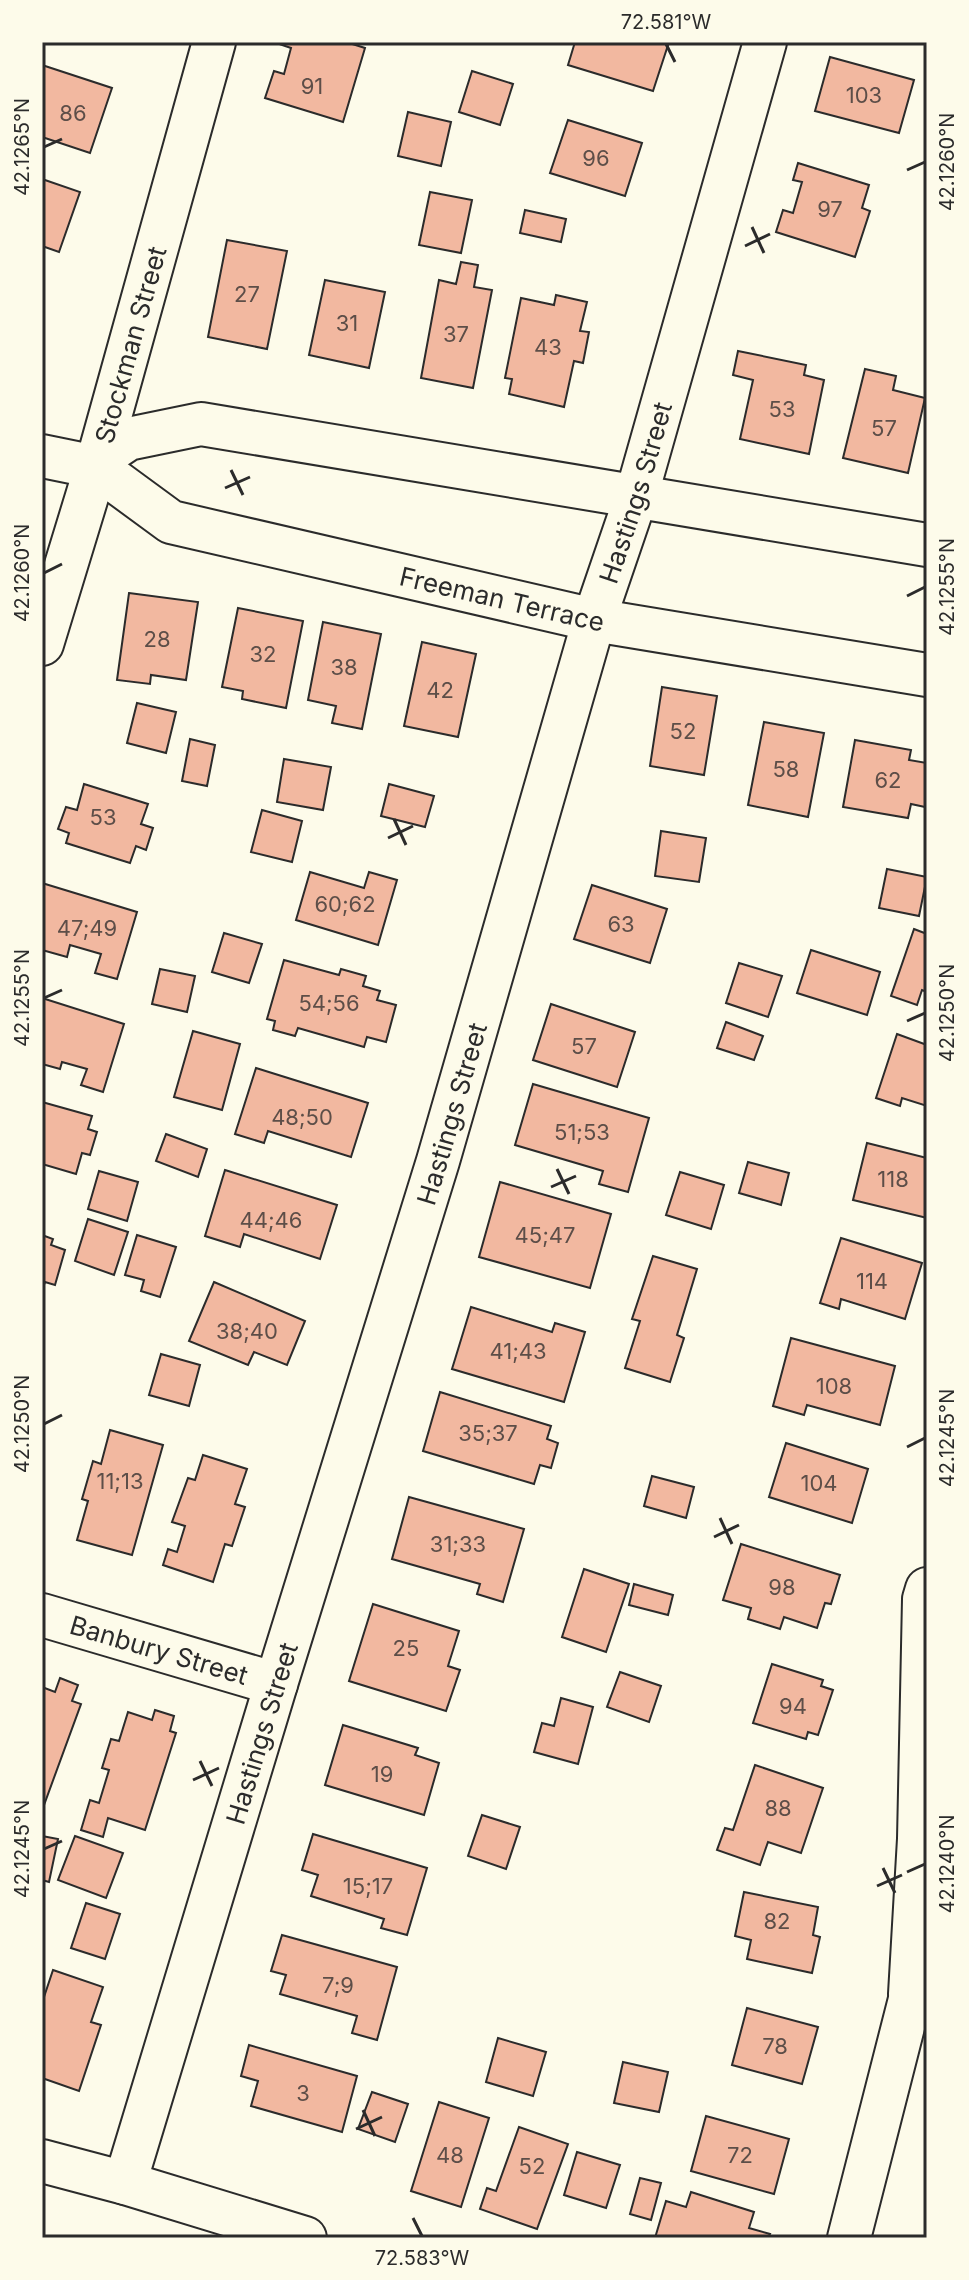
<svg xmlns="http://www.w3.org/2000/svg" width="969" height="2280" viewBox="0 0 969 2280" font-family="Inter,sans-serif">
  <rect width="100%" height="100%" fill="#fdfbea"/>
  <g fill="#f2b8a0" stroke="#2b2b2b" stroke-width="2">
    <polygon points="280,42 346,42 365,48 343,122 265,98 274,71 284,74 291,48 279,44"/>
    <polygon points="575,42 669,42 653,91 568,65"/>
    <polygon points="830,57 914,80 899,133 815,111"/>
    <polygon points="42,65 112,88 90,153 42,137"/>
    <polygon points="472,71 513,84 500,125 459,112"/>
    <polygon points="408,112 451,122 441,166 398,156"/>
    <polygon points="568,120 642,143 625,196 550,173"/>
    <polygon points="798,163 869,185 862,208 870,211 855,257 776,232 783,210 793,213 802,182 793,180"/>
    <polygon points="42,179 80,192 59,252 42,246"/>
    <polygon points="430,192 472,200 461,253 419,245"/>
    <polygon points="525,210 566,219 561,242 520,233"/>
    <polygon points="227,240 287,251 267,349 208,337"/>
    <polygon points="461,262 478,265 474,287 492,290 473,388 421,378 439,280 456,284"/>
    <polygon points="325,280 385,292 369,368 309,355"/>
    <polygon points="556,295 587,302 580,331 589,332 583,363 574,361 564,407 509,394 512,379 505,378 521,298 554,305"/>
    <polygon points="738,351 806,365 804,375 824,380 809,454 740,439 753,380 733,375"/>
    <polygon points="865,369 896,376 893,390 925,398 908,473 843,458"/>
    <polygon points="129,593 198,602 186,680 151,675 150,684 117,680"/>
    <polygon points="238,608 303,621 286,708 242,699 243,691 222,687"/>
    <polygon points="323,622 381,634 362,729 332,723 336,706 308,700"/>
    <polygon points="422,642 476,654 458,737 404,726"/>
    <polygon points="662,687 717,696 704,775 650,766"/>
    <polygon points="137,703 176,712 166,753 127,743"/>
    <polygon points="764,722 824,733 808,817 748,805"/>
    <polygon points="190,739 215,745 207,786 182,781"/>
    <polygon points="855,740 911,750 909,760 927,763 925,807 911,804 908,818 843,807"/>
    <polygon points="284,759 331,767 323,810 277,802"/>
    <polygon points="84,784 148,804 141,824 153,828 146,850 136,846 130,863 66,843 69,833 58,829 66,807 77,810"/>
    <polygon points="389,784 434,796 425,827 381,816"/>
    <polygon points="262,810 302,821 292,862 251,852"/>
    <polygon points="661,831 706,838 699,882 655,876"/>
    <polygon points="887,869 927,877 919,916 879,908"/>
    <polygon points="310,872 364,888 369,872 397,880 378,945 296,920"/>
    <polygon points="42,883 137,912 117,979 95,973 101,954 70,945 67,957 42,950"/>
    <polygon points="592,885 667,909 650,963 574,939"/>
    <polygon points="914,929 927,934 927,992 922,990 917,1005 891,996"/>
    <polygon points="224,933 262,944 249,983 212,972"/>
    <polygon points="811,950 880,972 867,1015 797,993"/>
    <polygon points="284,960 339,975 341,969 366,976 363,986 380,991 377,1000 396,1005 386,1042 367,1037 364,1047 298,1028 295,1036 273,1030 275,1021 267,1019"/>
    <polygon points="739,963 782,976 768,1017 726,1003"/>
    <polygon points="160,969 195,976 187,1012 152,1004"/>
    <polygon points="42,998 124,1024 103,1092 81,1085 87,1069 62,1062 60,1069 42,1064"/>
    <polygon points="551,1004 635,1032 617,1087 533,1060"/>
    <polygon points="726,1022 763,1036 754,1060 717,1048"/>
    <polygon points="193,1031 240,1044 222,1110 174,1097"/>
    <polygon points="897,1034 927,1045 927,1106 902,1098 900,1106 876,1098"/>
    <polygon points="256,1068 368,1103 351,1157 268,1131 264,1143 235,1134"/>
    <polygon points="533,1084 649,1118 628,1192 599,1184 603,1171 515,1145"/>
    <polygon points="42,1102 92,1116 88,1129 97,1132 90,1155 82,1153 76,1174 42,1164"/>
    <polygon points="166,1134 207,1149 198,1177 156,1161"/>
    <polygon points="867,1143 927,1158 927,1218 853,1200"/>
    <polygon points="748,1162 789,1173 781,1205 739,1193"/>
    <polygon points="225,1170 337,1205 320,1259 244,1234 240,1247 205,1236"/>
    <polygon points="99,1171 138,1182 127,1221 88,1209"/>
    <polygon points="680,1172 724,1185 711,1229 666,1215"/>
    <polygon points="500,1182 611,1214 590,1288 479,1257"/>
    <polygon points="88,1219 128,1232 114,1275 75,1261"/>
    <polygon points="42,1235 53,1239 51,1245 65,1250 55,1285 45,1282 42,1291"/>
    <polygon points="137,1235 176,1247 160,1297 141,1291 144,1280 125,1275"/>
    <polygon points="841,1238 922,1263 905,1319 841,1299 839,1309 820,1303"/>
    <polygon points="653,1256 697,1269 677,1335 684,1338 670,1382 625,1368 640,1321 632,1319"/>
    <polygon points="214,1282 305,1321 287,1365 254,1352 248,1365 189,1341"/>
    <polygon points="471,1307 552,1332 555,1323 585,1332 564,1402 452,1369"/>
    <polygon points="791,1338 895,1366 880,1425 807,1405 804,1415 773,1406"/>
    <polygon points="161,1354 200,1365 189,1406 149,1395"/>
    <polygon points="440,1392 551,1426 547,1439 558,1443 551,1468 540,1465 534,1484 423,1451"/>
    <polygon points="110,1430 163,1445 132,1555 77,1540 88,1501 82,1499 93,1461 101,1464"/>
    <polygon points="786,1443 868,1469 852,1523 769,1497"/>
    <polygon points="203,1455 247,1469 235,1504 245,1507 232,1546 225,1544 213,1582 163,1565 168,1549 177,1552 185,1526 172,1522 188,1478 195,1480"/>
    <polygon points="652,1476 694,1487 686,1518 644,1506"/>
    <polygon points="409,1497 524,1529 503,1602 477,1594 480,1584 392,1559"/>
    <polygon points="741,1544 840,1575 831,1604 825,1603 817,1628 784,1617 780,1629 748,1619 751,1608 723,1600"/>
    <polygon points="584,1569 629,1584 606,1652 562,1637"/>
    <polygon points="634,1584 673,1595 668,1615 629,1605"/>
    <polygon points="373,1604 459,1631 448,1666 460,1670 446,1711 349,1681"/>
    <polygon points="772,1664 823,1680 821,1686 833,1690 818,1735 808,1732 806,1739 753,1723"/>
    <polygon points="620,1672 661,1686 649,1722 607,1707"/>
    <polygon points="60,1678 78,1685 72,1701 81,1704 44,1805 42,1804 42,1687 55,1692"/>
    <polygon points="561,1698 593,1707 578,1764 534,1752 542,1723 554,1726"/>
    <polygon points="155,1710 174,1716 170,1731 176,1733 145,1830 108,1818 103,1837 81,1830 90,1800 99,1803 109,1770 102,1768 111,1739 119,1741 128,1712 152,1720"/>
    <polygon points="343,1725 418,1748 415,1755 439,1763 424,1815 325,1785"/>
    <polygon points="755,1765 823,1788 801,1853 768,1842 760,1865 717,1850 725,1828 733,1830"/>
    <polygon points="482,1815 520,1827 506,1869 468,1856"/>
    <polygon points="313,1834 427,1868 407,1935 381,1928 384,1919 311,1896 318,1875 302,1870"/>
    <polygon points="42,1836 58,1839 49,1882 42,1880"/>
    <polygon points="75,1836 123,1853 106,1898 58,1880"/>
    <polygon points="744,1892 818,1907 813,1935 820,1937 812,1973 747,1959 751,1940 735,1936"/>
    <polygon points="86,1903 120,1914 105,1959 71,1948"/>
    <polygon points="282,1935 397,1967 377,2040 352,2033 357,2016 280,1994 286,1975 271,1971"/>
    <polygon points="53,1970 103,1987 91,2022 101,2025 79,2091 42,2078 42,2003"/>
    <polygon points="747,2008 818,2027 802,2084 732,2065"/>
    <polygon points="498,2038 546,2052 533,2096 486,2082"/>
    <polygon points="249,2045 357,2076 342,2132 251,2106 258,2081 241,2076"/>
    <polygon points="623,2062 668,2072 659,2112 614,2103"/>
    <polygon points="372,2092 408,2104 395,2142 358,2129"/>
    <polygon points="439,2102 489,2118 461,2207 411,2191"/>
    <polygon points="706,2116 789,2139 774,2194 691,2171"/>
    <polygon points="519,2127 568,2144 537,2229 480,2209 487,2188 496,2191"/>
    <polygon points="577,2152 620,2165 606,2208 564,2195"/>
    <polygon points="640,2178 661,2183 651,2220 630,2214"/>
    <polygon points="691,2192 754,2212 749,2228 770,2234 768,2238 655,2238 666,2201 686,2207"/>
  </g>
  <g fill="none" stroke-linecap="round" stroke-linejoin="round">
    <defs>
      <g id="minor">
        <path id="s1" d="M42 456 96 467 171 522 594 620 927 675"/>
        <polyline points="96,467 113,449 128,439 201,424 927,545"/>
        <path id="s2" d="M42 644 96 467 214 42"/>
        <path id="s3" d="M42 1615 276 1684"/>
        <polyline points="910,1994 919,1839 924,1599 927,1589"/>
        <polyline points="42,2161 125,2183 305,2238"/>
        <path id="s4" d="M125 2183 276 1684 438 1161 594 620 636 497 765 42"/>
        <polyline points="849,2238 918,1968"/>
      </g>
    </defs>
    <use href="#minor" stroke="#2b2b2b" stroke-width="46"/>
    <use href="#minor" stroke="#fdfbea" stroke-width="42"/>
  </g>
  <path fill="none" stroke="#2b2b2b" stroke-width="3" d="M666 44 675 62M44 147 62 139M907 170 925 162M752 227 764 253M745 246 770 234M231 470 243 495M225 488 250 477M44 573 62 564M907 596 925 587M394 819 406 845M388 838 413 826M44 998 62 990M907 1021 925 1013M557 1169 569 1194M551 1187 576 1176M44 1424 62 1415M907 1447 925 1438M720 1518 732 1544M714 1537 739 1525M200 1761 212 1786M193 1780 219 1768M44 1849 62 1841M883 1868 895 1893M907 1872 925 1864M877 1886 902 1875M363 2110 375 2136M356 2129 382 2117M413 2218 422 2236"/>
  <g text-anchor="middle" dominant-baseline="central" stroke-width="6" stroke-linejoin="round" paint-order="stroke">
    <g font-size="22" fill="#5d4e48">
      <text x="312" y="86">91</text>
      <text x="864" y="95">103</text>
      <text x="73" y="113">86</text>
      <text x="596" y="158">96</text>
      <text x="830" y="209">97</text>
      <text x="247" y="294">27</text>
      <text x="347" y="323">31</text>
      <text x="456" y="334">37</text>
      <text x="548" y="347">43</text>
      <text x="782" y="409">53</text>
      <text x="884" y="428">57</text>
      <text x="157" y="639">28</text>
      <text x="263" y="654">32</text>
      <text x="344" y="667">38</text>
      <text x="440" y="690">42</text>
      <text x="683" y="731">52</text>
      <text x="786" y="769">58</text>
      <text x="888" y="780">62</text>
      <text x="103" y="817">53</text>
      <text x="345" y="904">60;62</text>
      <text x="621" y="924">63</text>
      <text x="87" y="928">47;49</text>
      <text x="329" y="1003">54;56</text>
      <text x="584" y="1046">57</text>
      <text x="302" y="1117">48;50</text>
      <text x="582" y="1132">51;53</text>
      <text x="893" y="1179">118</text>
      <text x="271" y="1220">44;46</text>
      <text x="545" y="1235">45;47</text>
      <text x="872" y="1281">114</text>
      <text x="247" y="1331">38;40</text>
      <text x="518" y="1351">41;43</text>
      <text x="834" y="1386">108</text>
      <text x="488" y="1433">35;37</text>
      <text x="120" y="1481">11;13</text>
      <text x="819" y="1483">104</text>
      <text x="458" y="1544">31;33</text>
      <text x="782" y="1587">98</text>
      <text x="406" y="1648">25</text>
      <text x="793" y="1706">94</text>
      <text x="382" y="1774">19</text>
      <text x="778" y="1808">88</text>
      <text x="368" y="1886">15;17</text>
      <text x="777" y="1921">82</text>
      <text x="338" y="1985">7;9</text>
      <text x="775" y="2046">78</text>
      <text x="303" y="2093">3</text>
      <text x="450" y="2155">48</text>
      <text x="740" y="2155">72</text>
      <text x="532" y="2166">52</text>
    </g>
    <g font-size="26" fill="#2b2b2b" stroke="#fdfbea">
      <text stroke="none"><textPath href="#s2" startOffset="312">Stockman Street</textPath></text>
      <text stroke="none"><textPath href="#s4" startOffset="1766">Hastings Street</textPath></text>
      <text stroke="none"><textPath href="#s1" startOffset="488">Freeman Terrace</textPath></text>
      <text stroke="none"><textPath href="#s4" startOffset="1118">Hastings Street</textPath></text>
      <text stroke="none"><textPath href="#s3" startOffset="122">Banbury Street</textPath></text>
      <text stroke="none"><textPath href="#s4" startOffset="470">Hastings Street</textPath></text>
    </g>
  </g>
  <rect width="969" height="2280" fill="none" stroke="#fdfbea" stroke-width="88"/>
  <rect x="44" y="44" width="881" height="2192" fill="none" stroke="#2b2b2b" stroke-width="3"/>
  <g font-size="20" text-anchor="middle" fill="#2b2b2b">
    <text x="666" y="29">72.581°W</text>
    <text transform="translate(22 147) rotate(-90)" y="7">42.1265°N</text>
    <text transform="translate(947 162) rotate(-90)" y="7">42.1260°N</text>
    <text transform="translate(22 573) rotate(-90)" y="7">42.1260°N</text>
    <text transform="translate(947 587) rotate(-90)" y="7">42.1255°N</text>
    <text transform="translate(22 998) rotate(-90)" y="7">42.1255°N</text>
    <text transform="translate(947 1013) rotate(-90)" y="7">42.1250°N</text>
    <text transform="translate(22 1424) rotate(-90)" y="7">42.1250°N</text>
    <text transform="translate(947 1438) rotate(-90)" y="7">42.1245°N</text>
    <text transform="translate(22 1849) rotate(-90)" y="7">42.1245°N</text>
    <text transform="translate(947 1864) rotate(-90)" y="7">42.1240°N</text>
    <text x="422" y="2265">72.583°W</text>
  </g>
</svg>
